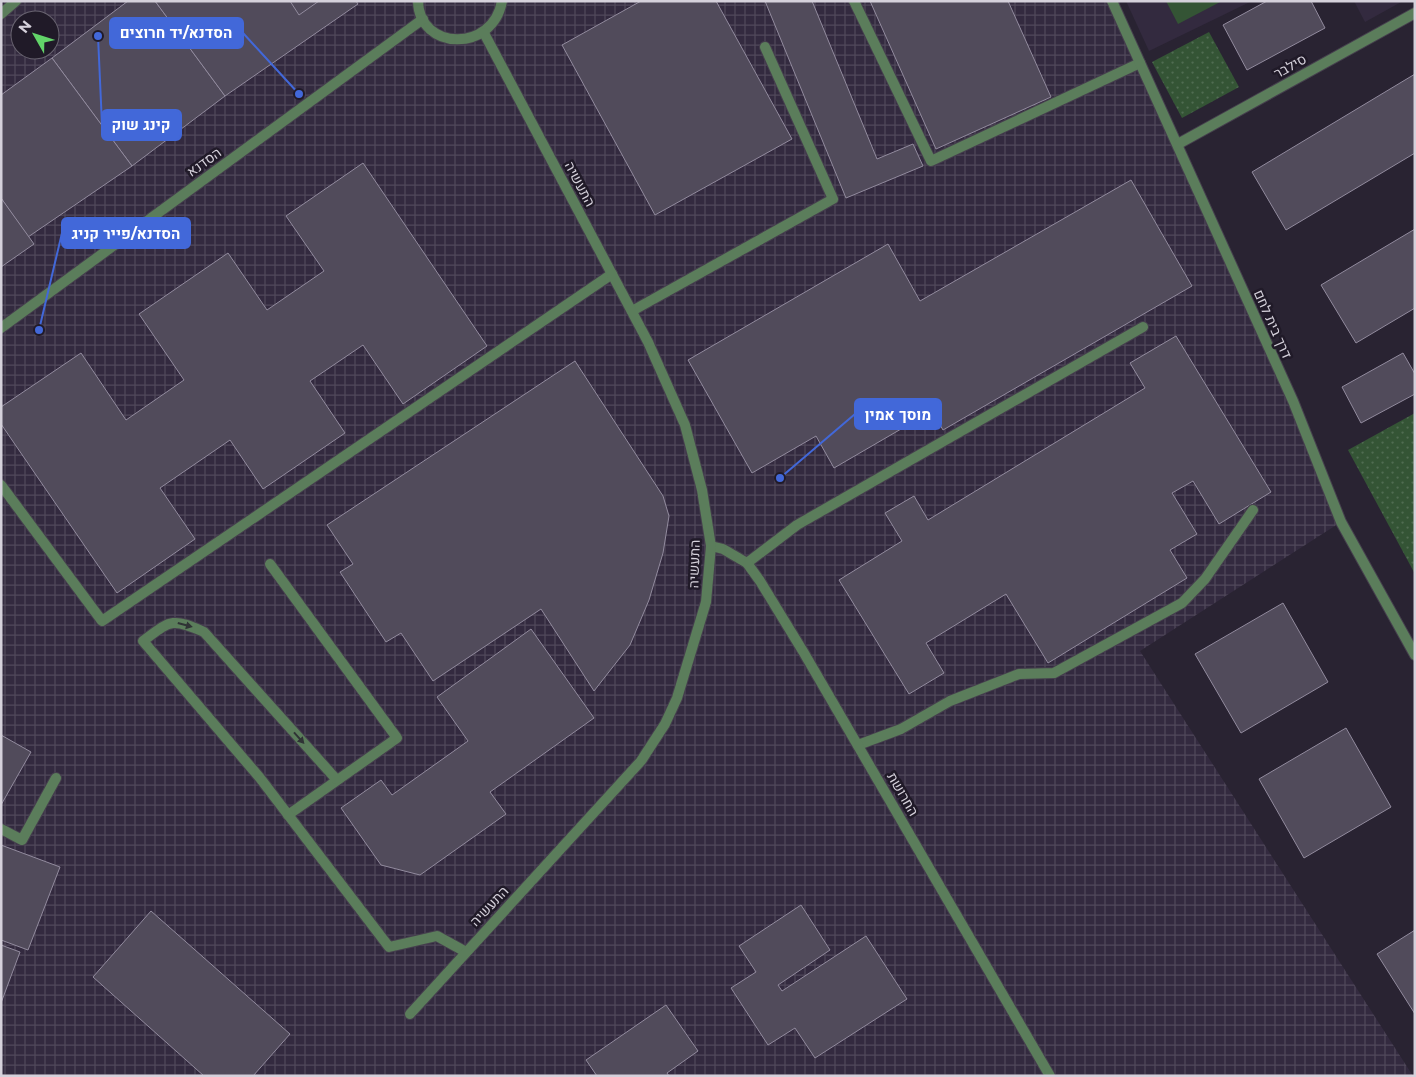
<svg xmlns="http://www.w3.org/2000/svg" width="1416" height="1077" viewBox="0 0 1416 1077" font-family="Montserrat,Heebo,sans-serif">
  <defs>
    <pattern id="industrial-grid" width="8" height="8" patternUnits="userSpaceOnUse" patternTransform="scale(1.25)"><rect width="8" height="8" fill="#332a3f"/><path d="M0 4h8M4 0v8" fill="none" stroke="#50485a"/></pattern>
    <pattern id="grass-dots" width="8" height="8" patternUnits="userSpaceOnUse" patternTransform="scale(1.25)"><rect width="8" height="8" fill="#345435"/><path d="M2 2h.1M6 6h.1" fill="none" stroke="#506c52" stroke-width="1.8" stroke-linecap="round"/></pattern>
  </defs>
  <rect width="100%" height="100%" fill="#292332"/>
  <g fill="#332a3f">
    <polygon points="1126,1 1252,1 1149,51"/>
    <polygon points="1354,1 1403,1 1365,22"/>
  </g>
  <path fill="url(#industrial-grid)" fill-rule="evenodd" d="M1 1H1111L1341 522 1140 651 1413 1076H1ZM20 20H50V50H20Z"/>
  <g fill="url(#grass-dots)">
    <polygon points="1209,32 1239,87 1182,118 1152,62"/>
    <polygon points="1415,413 1415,574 1348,450"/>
  </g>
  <polygon fill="#345435" points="1166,1 1222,1 1178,24"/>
  <g fill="#514b5b" stroke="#928b9e">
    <polygon points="128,1 155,1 225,96 132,166 52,58"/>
    <polygon points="155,1 356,1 358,4 225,96"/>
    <polygon points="290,1 319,1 299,15"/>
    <polygon points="641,1 716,1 792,139 655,215 562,45"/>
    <polygon points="765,1 812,1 877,159 913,144 923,166 846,198"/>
    <polygon points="870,1 1008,1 1051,97 936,149"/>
    <polygon points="1267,1 1311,1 1325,28 1247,70 1223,25"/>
    <polygon points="52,58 132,166 28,237 1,198 1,95"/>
    <polygon points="1415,74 1415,153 1286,230 1252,172"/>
    <polygon points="363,163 487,346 403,404 363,345 310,381 345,433 263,489 230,440 160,488 195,539 117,593 1,424 1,407 81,353 126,420 184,380 139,314 228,253 267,310 324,271 286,216"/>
    <polygon points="1131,180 1192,286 943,430 932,411 834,468 816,436 752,473 688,360 888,244 920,301"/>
    <polygon points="1,198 34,244 1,267"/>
    <polygon points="1415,229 1415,308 1356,343 1321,285"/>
    <polygon points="1176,336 1271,492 1219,524 1193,481 1172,493 1197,534 1170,550 1187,578 1048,663 1006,594 926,643 944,673 909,694 839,580 902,541 885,513 914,496 928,520 1145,388 1130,363"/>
    <polygon points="1403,353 1415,374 1415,394 1361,423 1342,387"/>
    <polygon points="575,361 663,496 669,516 663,553 649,600 630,645 594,691 541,609 433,681 401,633 386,642 340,572 353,564 327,525"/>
    <polygon points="1283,603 1328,682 1241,733 1195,654"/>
    <polygon points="531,629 594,718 490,792 506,814 420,875 381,865 341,808 381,780 392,795 468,741 437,697"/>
    <polygon points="1346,728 1391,807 1304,858 1259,779"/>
    <polygon points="1,735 31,752 1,805"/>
    <polygon points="1,845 60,867 28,950 1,940"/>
    <polygon points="801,905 830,950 778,985 782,991 866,936 907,999 815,1058 795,1028 768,1045 731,988 756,972 739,946"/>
    <polygon points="151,911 290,1034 253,1076 204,1076 93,977"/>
    <polygon points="1415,930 1415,1014 1377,954"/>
    <polygon points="1,945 20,952 1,1003"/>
    <polygon points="666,1005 698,1051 667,1073 669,1076 597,1076 586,1060"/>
  </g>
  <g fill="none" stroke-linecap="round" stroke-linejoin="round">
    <defs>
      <g id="service">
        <polyline points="854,1 931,161 1140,63"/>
        <polyline points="632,311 833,199 765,47"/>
        <polyline points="1,485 102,621 612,274"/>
        <polyline points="747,563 797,525 1143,327"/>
        <polyline points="270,564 397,738 288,815"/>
        <polyline points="858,745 901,729 950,701 1019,674 1054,673 1182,603 1205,579 1253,510"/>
        <path d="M336 779 204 632C171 617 170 621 143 641L260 778 389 947 437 936 466 952"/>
        <polyline points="1,829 22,840 56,778"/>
      </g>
      <g id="minor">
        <path d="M418 1C419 51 493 53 502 1"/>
        <polyline points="1112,1 1293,401 1341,522 1415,655"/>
        <polyline points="1178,144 1415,13"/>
        <polyline points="1,328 423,19"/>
        <polyline points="711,546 723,549 747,563 760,581 804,653 1050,1076"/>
        <polyline points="410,1014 641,761 665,724 677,698 706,602 711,546 702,490 685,425 648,342 484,33"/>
      </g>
      <polyline id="tertiary" points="1,14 16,1"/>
    </defs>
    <use href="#service" stroke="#453f4d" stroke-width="12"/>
    <use href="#minor" stroke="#453f4d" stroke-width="12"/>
    <use href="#tertiary" stroke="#453f4d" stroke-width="12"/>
    <use href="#service" stroke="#5b7d5b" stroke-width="10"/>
    <use href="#minor" stroke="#5b7d5b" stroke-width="10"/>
    <use href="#tertiary" stroke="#5b7d5b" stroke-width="10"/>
  </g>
  <defs><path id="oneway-solid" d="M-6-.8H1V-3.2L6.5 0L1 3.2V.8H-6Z" transform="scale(1.25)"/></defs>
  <g fill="#2f3335">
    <use href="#oneway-solid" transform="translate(185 625) rotate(15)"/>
    <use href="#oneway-solid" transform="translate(299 738) rotate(48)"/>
  </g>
  <g text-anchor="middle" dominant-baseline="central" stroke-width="5" stroke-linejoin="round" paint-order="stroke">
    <g font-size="14" fill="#d5d1db" stroke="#201a28">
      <text transform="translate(1290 66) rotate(-29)">סילבר</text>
      <text transform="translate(204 162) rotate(-36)">הסדנא</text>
      <text transform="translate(580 184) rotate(62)">התעשיה</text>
      <text transform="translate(1273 324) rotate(66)">דרך בית לחם</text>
      <text transform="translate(694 564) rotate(-88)">התעשיה</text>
      <text transform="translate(903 794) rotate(60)">החרושת</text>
      <text transform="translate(489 906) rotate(-47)">התעשיה</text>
    </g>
  </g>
  <path fill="none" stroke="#4268d9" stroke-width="2" d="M299 94L243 33M98 36L102 125M39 330L62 233M780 478L855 414"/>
  <g fill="#4268d9" stroke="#201a28" stroke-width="2">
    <circle cx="299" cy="94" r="5"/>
    <circle cx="98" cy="36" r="5"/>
    <circle cx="39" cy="330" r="5"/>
    <circle cx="780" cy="478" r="5"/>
  </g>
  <g fill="#4268d9" stroke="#4268d9" stroke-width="2">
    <rect x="110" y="18" width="133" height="30" rx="5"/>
    <rect x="102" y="110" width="79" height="30" rx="5"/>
    <rect x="62" y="218" width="128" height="30" rx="5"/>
    <rect x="855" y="399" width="86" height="30" rx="5"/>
  </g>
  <g font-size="15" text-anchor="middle" font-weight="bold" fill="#fff">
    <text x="176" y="38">הסדנא/יד חרוצים</text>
    <text x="141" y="130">קינג שוק</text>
    <text x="126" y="239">הסדנא/פייר קניג</text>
    <text x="898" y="420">מוסך אמין</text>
  </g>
  <rect width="1416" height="1077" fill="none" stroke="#d5d1db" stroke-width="5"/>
  <g transform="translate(35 35) rotate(309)"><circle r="24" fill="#201a28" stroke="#686370"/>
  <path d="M0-4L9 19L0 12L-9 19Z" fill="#62d469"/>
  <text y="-8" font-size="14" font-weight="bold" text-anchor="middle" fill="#d5d1db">N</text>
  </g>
</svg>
